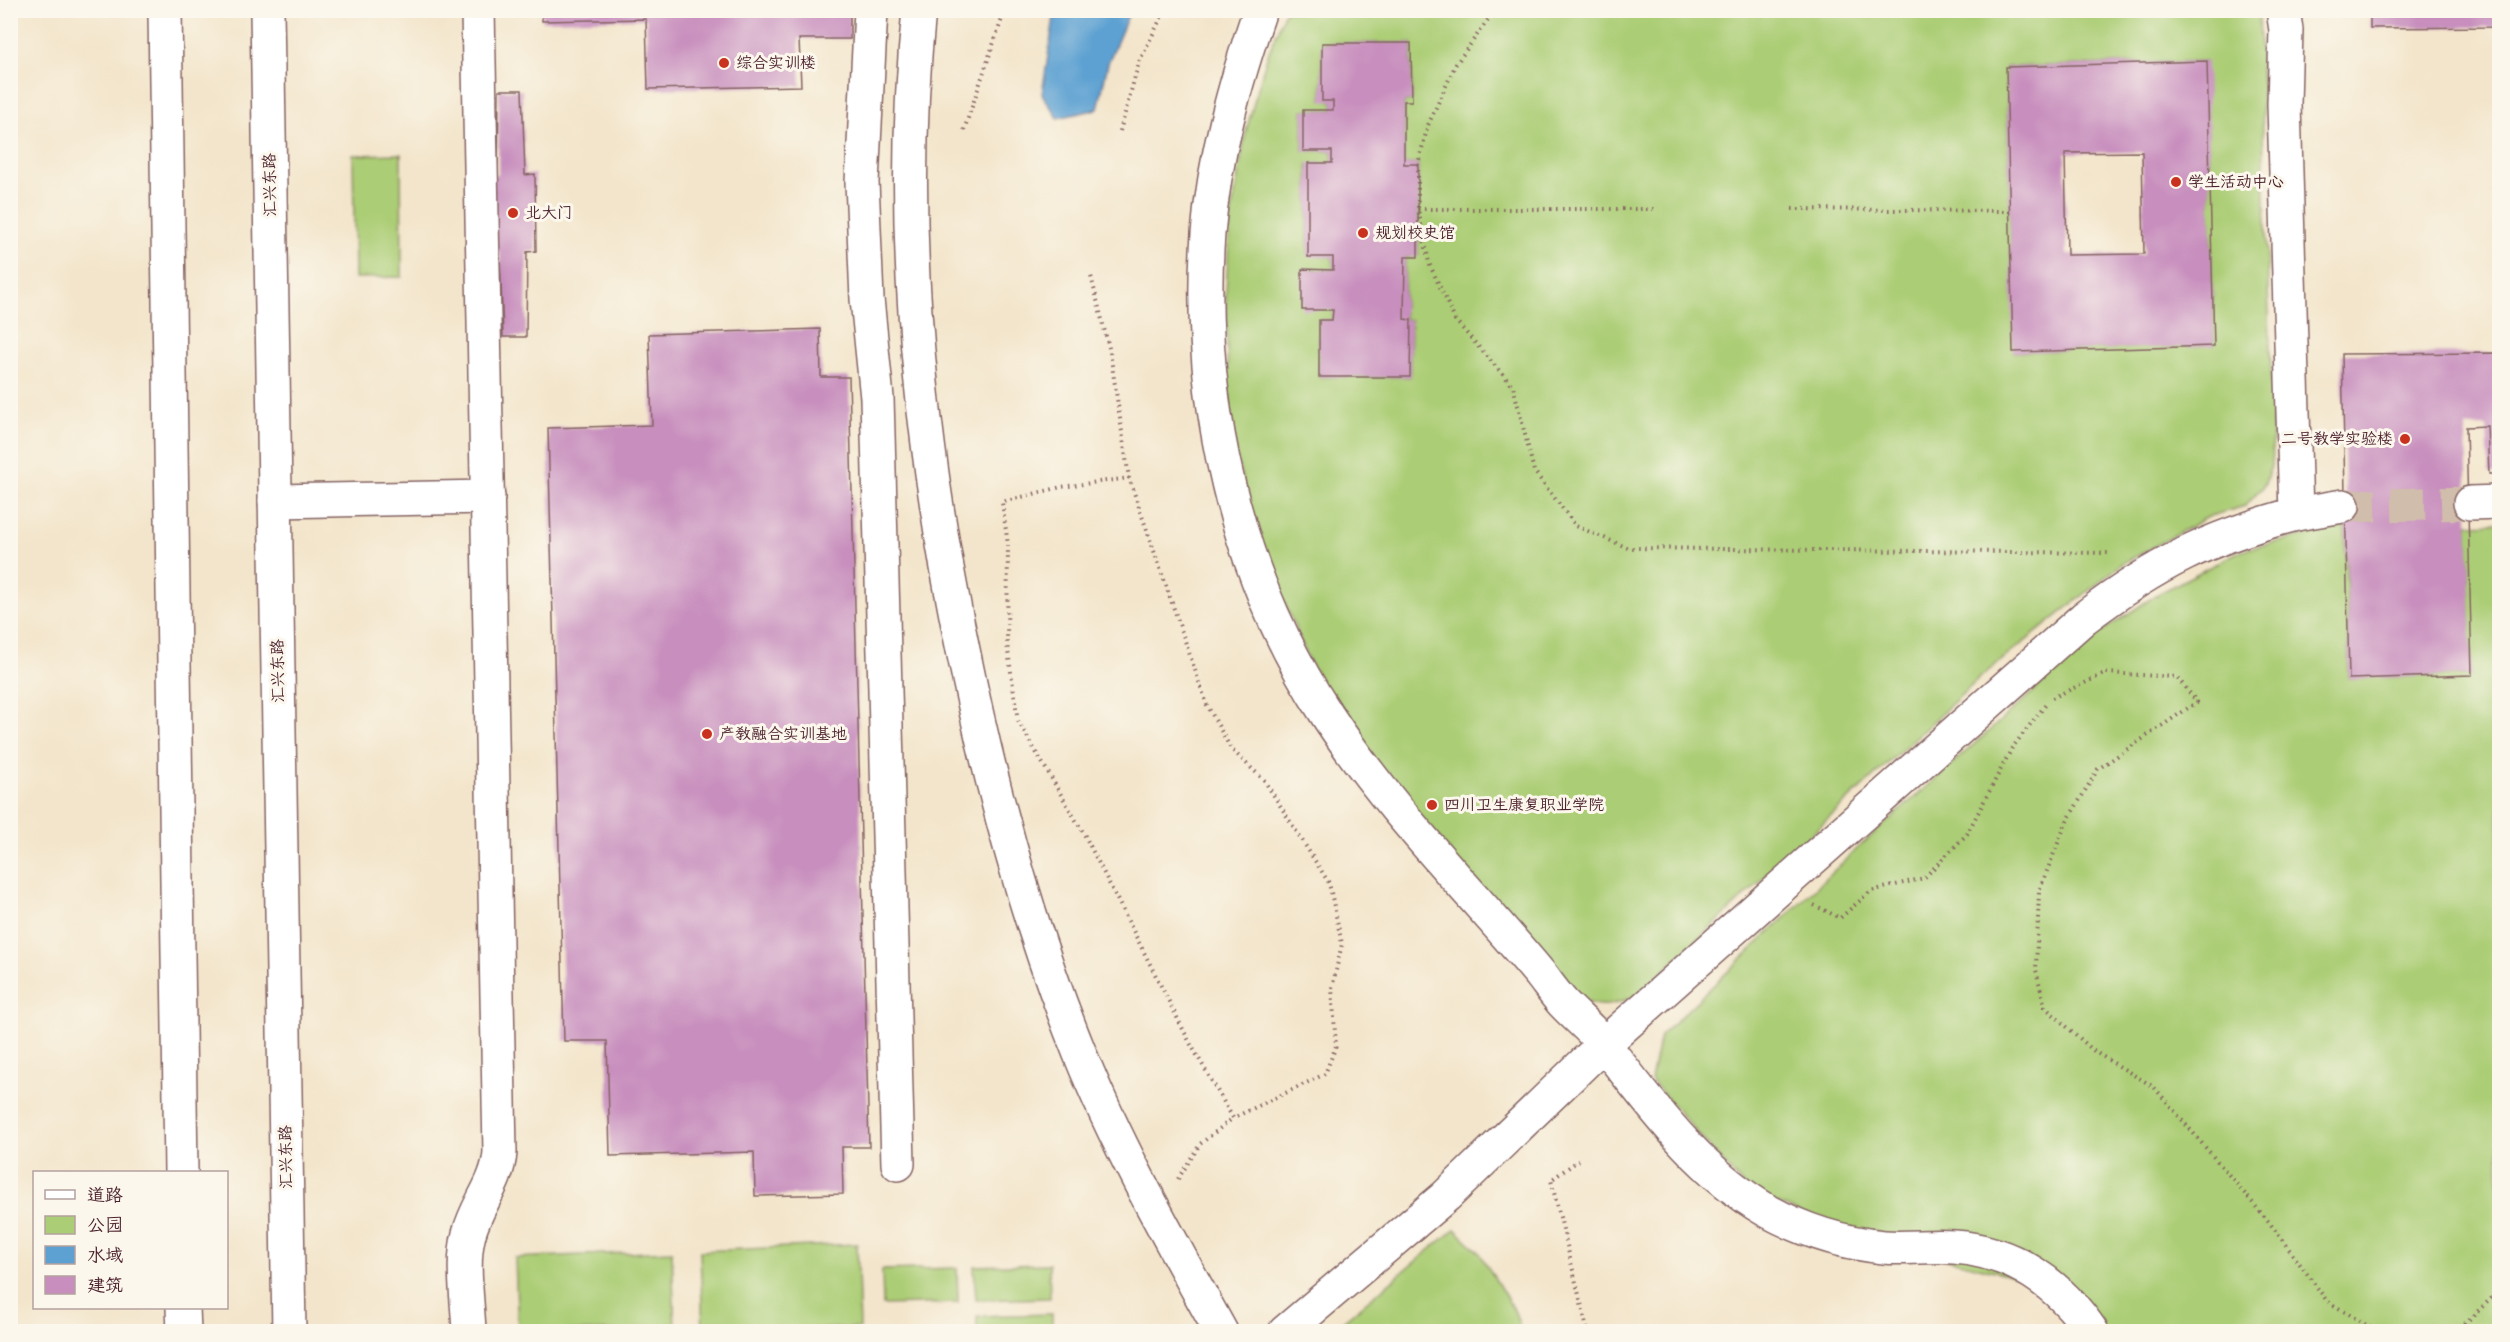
<svg xmlns="http://www.w3.org/2000/svg" width="2510" height="1342" viewBox="0 0 2510 1342" font-family="Pangolin,'LXGW WenKai TC',sans-serif">
  <rect width="100%" height="100%" fill="#fbf7ec"/>
  <filter id="ink" filterUnits="userSpaceOnUse"><feTurbulence type="fractalNoise" baseFrequency=".0167" numOctaves="2"/><feDisplacementMap in="SourceGraphic" scale="12" xChannelSelector="R" yChannelSelector="G"/><feConvolveMatrix kernelMatrix="1 2 1 2 8 2 1 2 1" color-interpolation-filters="sRGB"/></filter>
  <filter id="wash" filterUnits="userSpaceOnUse"><feTurbulence type="fractalNoise" baseFrequency=".008" numOctaves="4" result="noise"/><feDisplacementMap in="SourceGraphic" scale="24" xChannelSelector="R" yChannelSelector="G"/><feGaussianBlur stdDeviation="1.35" result="paint"/><feColorMatrix in="noise" values="0 0 0 0 0 0 0 0 0 0 0 0 0 0 0 0 0 1.4 0 .05"/><feComposite in="paint" operator="in"/></filter>
  <g filter="url(#wash)">
    <rect width="100%" height="100%" fill="#f3e5cb"/>
    <g fill="#abcd75" stroke="#7a7650" stroke-width="1.5" fill-rule="evenodd">
      <path d="M1285 11H2259L2273 437 2271 466 2264 486 2245 506 2210 516 2122 564 1983 675 1638 995C1615 1005 1602 1010 1579 999L1415 817 1320 686 1264 554 1237 460 1228 386 1226 293 1230 221 1246 131 1266 60ZM1322 43H1411L1412 101H1404V164H1418V256L1405 257 1404 319 1411 320 1410 377H1319V320H1332L1333 310 1303 269 1333 270V257L1308 256V164L1332 163V151H1303V110H1333V101L1322 100ZM2206 61 2214 345 2014 352 2006 67Z"/>
      <polygon points="401,154 402,277 355,278 353,155"/>
      <polygon points="2499,523 2499,1331 2105,1331 2062,1288 1864,1238 1749,1192 1651,1080 1660,1036 1860,846 2099,633 2158,594 2242,550 2345,527 2349,678 2471,675 2468,524"/>
      <polygon points="1455,1229 1479,1252 1515,1312 1521,1331 1331,1331"/>
      <polygon points="857,1244 860,1328 703,1331 700,1251"/>
      <polygon points="672,1251 675,1331 518,1331 515,1258"/>
      <polygon points="1049,1264 1050,1298 976,1300 974,1266"/>
      <polygon points="957,1268 958,1303 883,1305 882,1270"/>
      <polygon points="1052,1314 1052,1331 977,1331 977,1316"/>
    </g>
    <polygon fill="#5da1d2" stroke="#54607e" stroke-width="1.5" points="1055,11 1130,11 1108,63 1098,109 1058,118 1042,94"/>
    <g id="blocks">
      <g fill="#c88fbe" fill-rule="evenodd">
        <polygon points="542,10 850,10 850,39 799,39 801,86 648,89 646,19 542,21"/>
        <polygon points="2370,10 2500,10 2500,27 2370,28"/>
        <polygon points="1322,43 1411,43 1412,101 1404,101 1404,164 1418,164 1418,257 1405,257 1404,319 1411,320 1410,377 1319,377 1319,320 1332,320 1333,310 1302,310 1302,269 1333,270 1333,257 1308,257 1308,163 1332,163 1332,151 1303,151 1303,110 1333,110 1333,101 1322,101"/>
        <path d="M2207 61 2214 346 2013 352 2006 67ZM2142 152 2144 254 2067 255 2065 153Z"/>
        <polygon points="499,90 522,90 525,175 535,174 536,251 527,252 526,337 503,337 500,252 490,252 488,176 498,175"/>
        <polygon points="820,329 821,377 849,377 869,1147 842,1147 843,1194 755,1196 754,1152 610,1156 607,1041 564,1041 548,428 652,425 649,334"/>
        <polygon points="2500,353 2500,474 2489,474 2487,426 2466,427 2472,675 2349,679 2342,354"/>
      </g>
    </g>
  </g>
  <g filter="url(#ink)">
    <use href="#blocks" fill-opacity="0" stroke="#856463" stroke-width="1.5"/>
    <g fill="none" stroke-linecap="round" stroke-linejoin="round">
      <polyline stroke="#d1bdab" stroke-width="33" stroke-dasharray="33 16" stroke-linecap="butt" points="2343,506 2470,503"/>
      <defs>
        <g id="minor">
          <polyline points="871,10 862,182 867,299 877,398 898,1164"/>
          <path d="M919 10C897 224 919 440 963 650 991 788 1027 923 1080 1054 1119 1150 1171 1241 1221 1332"/>
          <path d="M1260 10C1235 83 1214 158 1208 234 1196 400 1235 575 1327 715 1389 810 1469 889 1541 975 1548 984 1555 994 1563 1003 1577 1018 1594 1031 1606 1047 1653 1107 1699 1171 1766 1210 1802 1230 1843 1243 1884 1247 1907 1249 1931 1245 1954 1247 2013 1251 2060 1284 2092 1332"/>
          <polyline points="275,501 488,497"/>
          <polyline points="2470,503 2500,502"/>
          <polyline points="2296,514 2343,506"/>
          <path d="M469 1332C468 1301 461 1263 469 1234 476 1205 498 1183 500 1152L478 10"/>
          <path d="M1285 1332 1446 1196 1604 1044 2084 618C2155 564 2210 537 2296 514L2284 104 2286 30 2283 10"/>
        </g>
        <g id="major">
          <polyline points="165,10 181,1172"/>
          <polyline points="267,10 289,1332"/>
          <polyline points="183,1308 184,1332"/>
        </g>
      </defs>
      <use href="#minor" stroke="#856463" stroke-width="36"/>
      <use href="#major" stroke="#856463" stroke-width="36"/>
      <g stroke="#856463" stroke-width="4" stroke-dasharray="1.5 4.5" stroke-linecap="butt">
        <polyline points="1495,10 1456,64 1428,125 1418,164 1418,209 1429,263 1455,320 1513,386 1534,471 1576,526 1628,548 2111,553"/>
        <polyline points="964,130 1005,10"/>
        <polyline points="1120,131 1139,62 1165,10"/>
        <polyline points="1418,209 1655,209"/>
        <polyline points="1792,209 2009,211"/>
        <polyline points="2052,698 2106,673 2177,677 2197,702 2098,769 2066,823 2039,891 2036,970 2045,1007 2095,1052 2154,1087 2269,1222 2327,1301 2378,1332"/>
        <polyline points="1017,714 1007,644 1008,545 1002,502 1061,487 1129,478"/>
        <polyline points="1018,721 1084,834 1190,1043 1233,1118 1325,1074 1336,1046 1332,988 1342,944 1329,883 1264,780 1231,749 1207,705 1129,478 1110,352 1091,276"/>
        <polyline points="1814,905 1840,918 1871,891 1924,878 1967,834 2012,748 2047,703"/>
        <polyline points="1579,1160 1551,1180 1588,1332"/>
        <polyline points="1178,1179 1200,1144 1233,1118"/>
        <polyline points="2456,1332 2500,1290"/>
      </g>
      <use href="#minor" stroke="#fff" stroke-width="33"/>
      <use href="#major" stroke="#fff" stroke-width="33"/>
    </g>
  </g>
  <g fill="#c8321e" stroke="#fbf7ec" stroke-width="2">
    <circle cx="724" cy="63" r="6"/>
    <circle cx="2176" cy="182" r="6"/>
    <circle cx="513" cy="213" r="6"/>
    <circle cx="1363" cy="233" r="6"/>
    <circle cx="2405" cy="439" r="6"/>
    <circle cx="707" cy="734" r="6"/>
    <circle cx="1432" cy="805" r="6"/>
  </g>
  <g text-anchor="middle" dominant-baseline="central" stroke-width="6" stroke-linejoin="round" paint-order="stroke">
    <g font-size="16" fill="#4a1f2b" stroke="#fbf7ec" text-anchor="start">
      <text x="736" y="63">综合实训楼</text>
      <text x="2188" y="182">学生活动中心</text>
      <text x="525" y="213">北大门</text>
      <text x="1375" y="233">规划校史馆</text>
      <text x="2393" y="439" text-anchor="end">二号教学实验楼</text>
      <text x="719" y="734">产教融合实训基地</text>
      <text x="1444" y="805">四川卫生康复职业学院</text>
    </g>
    <g font-size="16" fill="#4a1f2b" stroke="#fbf7ec">
      <text transform="translate(270 185) rotate(-91)">汇兴东路</text>
      <text transform="translate(278 671) rotate(-91)">汇兴东路</text>
      <text transform="translate(286 1157) rotate(-91)">汇兴东路</text>
    </g>
  </g>
  <rect width="2510" height="1342" fill="none" stroke="#fbf7ec" stroke-width="36"/>
  <rect x="33" y="1171" width="195" height="138" fill="#fbf7ec" stroke="#b4a19f" stroke-width="1.5"/>
  <rect x="45" y="1190" width="30" height="9" fill="#ffffff" stroke="#b4a19f" stroke-width="1.5"/>
  <text x="87" y="1201" font-size="18" fill="#4a1f2b">道路</text>
  <rect x="45" y="1216" width="30" height="18" fill="#abcd75" stroke="#b4a19f" stroke-width="1.5"/>
  <text x="87" y="1231" font-size="18" fill="#4a1f2b">公园</text>
  <rect x="45" y="1246" width="30" height="18" fill="#5da1d2" stroke="#b4a19f" stroke-width="1.5"/>
  <text x="87" y="1261" font-size="18" fill="#4a1f2b">水域</text>
  <rect x="45" y="1276" width="30" height="18" fill="#c88fbe" stroke="#b4a19f" stroke-width="1.5"/>
  <text x="87" y="1291" font-size="18" fill="#4a1f2b">建筑</text>
</svg>
